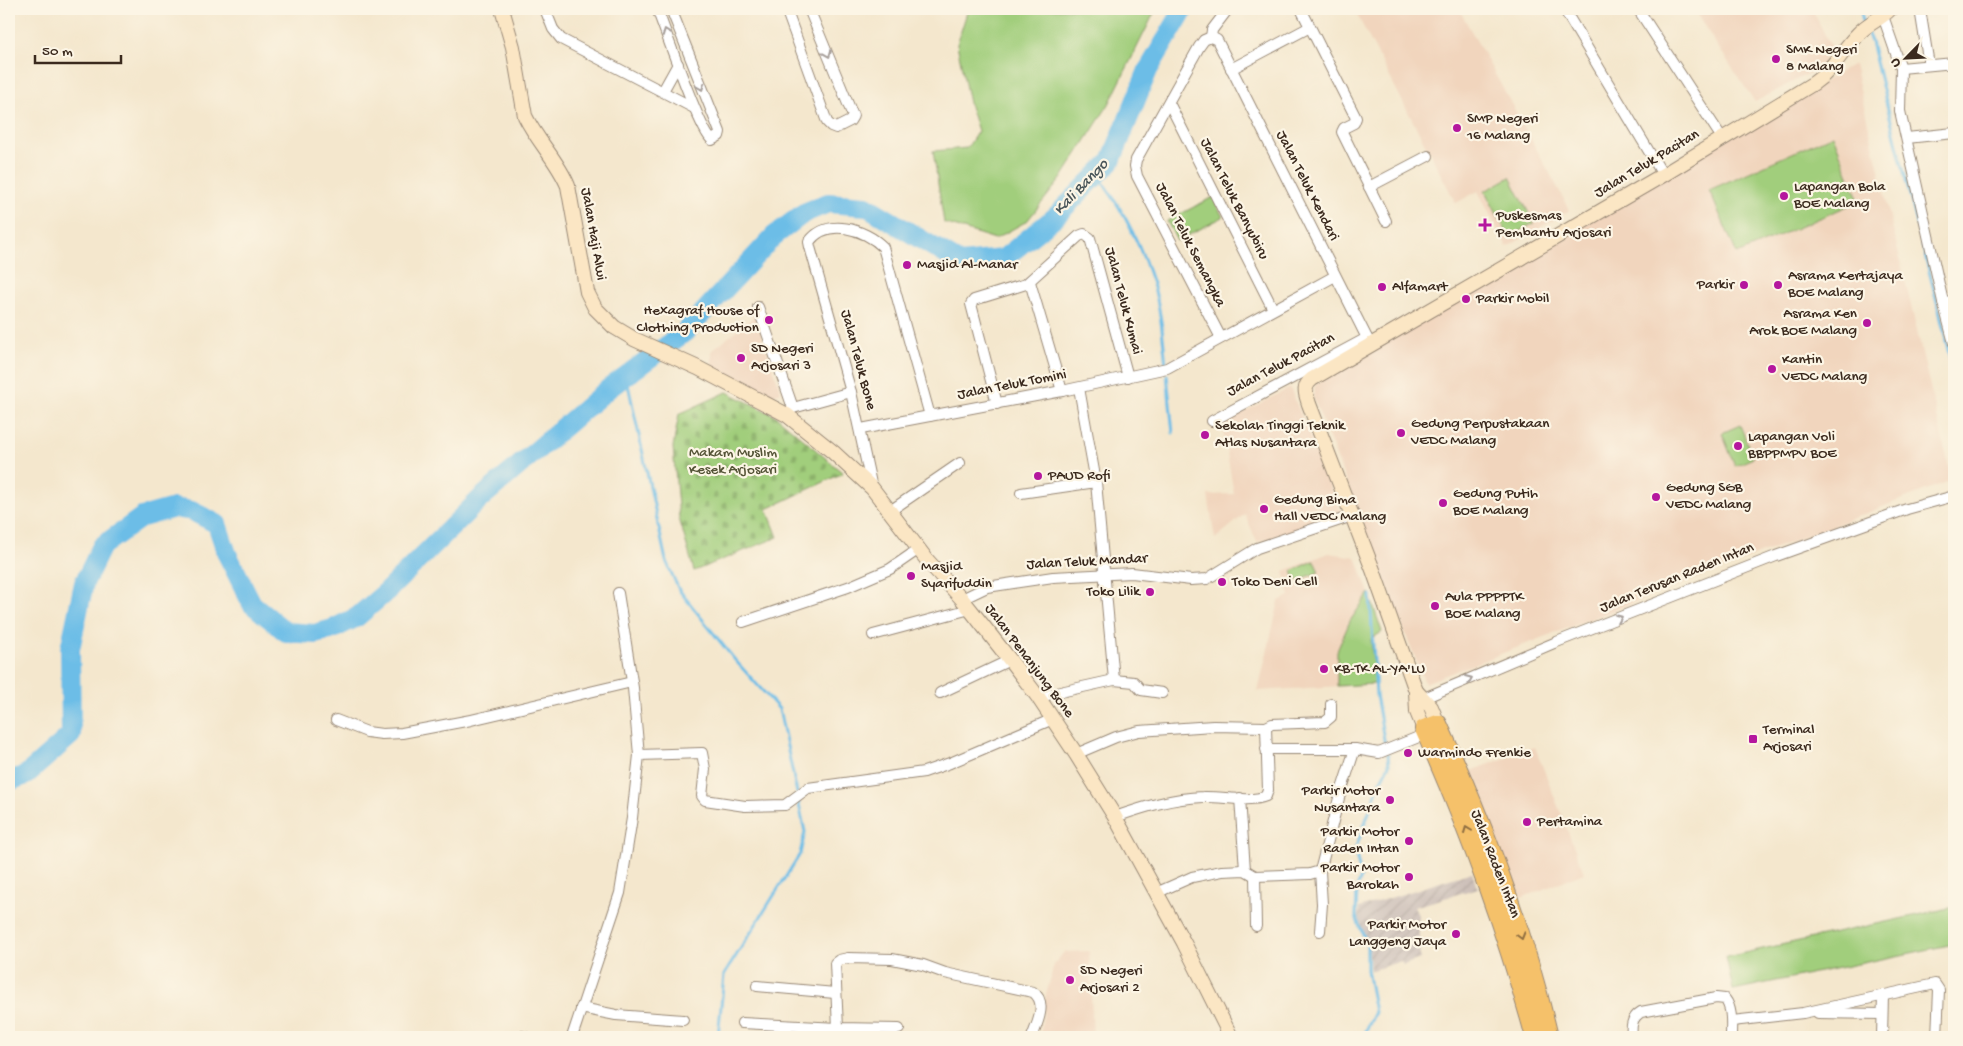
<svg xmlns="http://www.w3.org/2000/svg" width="1963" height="1046" viewBox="0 0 1963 1046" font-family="'Gochi Hand',sans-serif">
  <defs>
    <pattern id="industrial-furrows" width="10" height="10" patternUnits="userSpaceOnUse" patternTransform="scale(1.25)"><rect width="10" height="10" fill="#cec1ba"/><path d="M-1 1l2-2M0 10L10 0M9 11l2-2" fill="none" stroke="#b2a69f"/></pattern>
    <pattern id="cemetery-stones" width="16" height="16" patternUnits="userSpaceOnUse" patternTransform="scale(1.25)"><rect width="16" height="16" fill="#a1ce7c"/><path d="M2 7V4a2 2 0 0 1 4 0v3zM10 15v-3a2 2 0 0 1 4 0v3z" fill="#8cb16b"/></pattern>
  </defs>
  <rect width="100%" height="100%" fill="#fcf5e5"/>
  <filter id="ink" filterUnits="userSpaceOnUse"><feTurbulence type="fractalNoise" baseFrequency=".02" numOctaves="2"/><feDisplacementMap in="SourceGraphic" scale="10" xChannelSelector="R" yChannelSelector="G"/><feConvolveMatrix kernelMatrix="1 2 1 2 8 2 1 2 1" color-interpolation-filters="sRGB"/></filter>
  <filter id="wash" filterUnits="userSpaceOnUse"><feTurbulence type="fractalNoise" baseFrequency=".0096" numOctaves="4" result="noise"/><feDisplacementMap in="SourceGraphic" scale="20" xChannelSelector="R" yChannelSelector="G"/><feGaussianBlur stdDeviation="1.12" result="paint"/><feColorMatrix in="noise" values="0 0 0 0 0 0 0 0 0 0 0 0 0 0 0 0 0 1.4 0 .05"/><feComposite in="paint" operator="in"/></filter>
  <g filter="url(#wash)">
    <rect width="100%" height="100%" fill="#f4e7cd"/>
    <g fill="#f1d5bd">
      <polygon points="1358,9 1459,9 1570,210 1507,247 1478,191 1456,203 1355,11"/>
      <polygon points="1693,9 1812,9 1833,51 1818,68 1755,102"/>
      <polygon points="1854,64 1952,480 1425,683 1313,397 1315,386 1318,383"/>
      <polygon points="755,316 781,392 770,396 712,366 712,350"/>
      <polygon points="1290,388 1342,516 1257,542 1245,514 1215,539 1208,495 1234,494 1222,423"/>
      <polygon points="1329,553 1356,557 1369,593 1382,632 1371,639 1375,684 1258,691 1279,601 1290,596 1284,571"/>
      <polygon points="1535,747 1584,873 1521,898 1468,772"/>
      <polygon points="1089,951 1093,1037 1040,1037 1046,995 1054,965 1064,952"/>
    </g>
    <polygon fill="url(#industrial-furrows)" points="1472,872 1478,888 1414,907 1418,915 1420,959 1403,965 1401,961 1370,971 1368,945 1365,935 1358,919 1359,908"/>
    <g fill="#a1ce7c" stroke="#6e7c4d">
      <polygon points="968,9 1156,9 1109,104 1061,179 1027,221 995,239 944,223 933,151 967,148 978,131 969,103 957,44"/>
      <polygon points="1833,135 1859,201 1737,254 1709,190"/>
      <polygon points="1510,177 1534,223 1509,237 1485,191"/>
      <polygon points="1213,197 1223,217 1177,241 1167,221"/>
      <polygon points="1740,425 1753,458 1735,466 1722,433"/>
      <polygon points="1314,561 1319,572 1296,581 1292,571"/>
      <polygon points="1369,593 1382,632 1371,639 1375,684 1337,686 1337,651 1350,621"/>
      <polygon points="1954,907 1954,944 1733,990 1726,957"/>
    </g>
    <polygon fill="url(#cemetery-stones)" stroke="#6e7c4d" points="727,392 776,416 843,473 767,509 778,537 694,571 679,518 673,447 679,414"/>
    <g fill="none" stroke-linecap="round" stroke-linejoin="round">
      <g stroke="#6cbde7" stroke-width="3">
        <polyline points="1861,9 1863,23"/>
        <polyline points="1867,31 1871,42 1940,314 1954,377"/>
        <path d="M1097 175C1122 207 1141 246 1153 284 1161 310 1163 338 1166 365"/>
        <polyline points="626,375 666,561 679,590 734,659 779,709 797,793"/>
        <polyline points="1167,375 1173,433"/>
        <polyline points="1370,595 1376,695 1385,745"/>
        <polyline points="1365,1033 1375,1012 1367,970 1367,944 1356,917 1357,888 1361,877 1355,850 1381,780 1389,765 1388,754"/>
        <polyline points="718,1037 724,975 800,854 805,832 798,799"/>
      </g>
      <polyline stroke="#6cbde7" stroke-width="20" points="9,781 26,775 71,735 70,649 84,583 102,546 142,517 174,508 192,511 217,524 227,554 252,604 286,632 315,634 333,629 357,617 386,592 480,499 608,389 685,332 774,236 804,213 828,203 866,206 960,263 1003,259 1055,217 1111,161 1148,70 1184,9"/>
    </g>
  </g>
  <g filter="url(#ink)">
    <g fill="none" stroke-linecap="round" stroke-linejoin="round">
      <defs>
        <g id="street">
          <polyline points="545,9 553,29 561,39 694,108"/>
          <path d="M657 9C665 29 700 132 712 140L719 136 720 132 671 9"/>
          <polyline points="786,9 827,122 831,126 836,128 850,121 853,116 809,9"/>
          <polyline points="1301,9 1356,118 1354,123 1344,128 1342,132 1386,221"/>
          <polyline points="1564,9 1663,175"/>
          <polyline points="1638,9 1722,138"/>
          <polyline points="1920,9 1929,65"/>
          <polyline points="1883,16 1901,68 1900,111 1943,302 1954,343"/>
          <polyline points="1211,37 1212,30 1228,9"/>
          <polyline points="1901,68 1954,63"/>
          <polyline points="1231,69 1310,27"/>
          <polyline points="663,91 678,64"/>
          <polyline points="1169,103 1273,309"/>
          <polyline points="1907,138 1954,133"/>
          <polyline points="1369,187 1428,156"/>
          <polyline points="1030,282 1062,391"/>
          <polyline points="1943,302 1954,301"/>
          <polyline points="758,307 793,408"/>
          <polyline points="1221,338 1137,176 1135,166 1136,160 1199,47 1204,40 1211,37 1217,40 1371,346"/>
          <polyline points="1079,388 1096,482 1114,680"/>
          <polyline points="997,404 971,304 974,300 1026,284 1079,236 1084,234 1090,238 1128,377"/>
          <polyline points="789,412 793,408 851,392"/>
          <polyline points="1212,421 1367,338"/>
          <polyline points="861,429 1062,391 1167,368 1335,276"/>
          <path d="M872 488 851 392 810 247 809 242C827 217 865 229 883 247L930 416"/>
          <polyline points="1021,493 1096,482"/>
          <polyline points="890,511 960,463"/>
          <polyline points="962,599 987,587 1053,577 1132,573 1191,580 1207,579 1257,548 1352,516"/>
          <polyline points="743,622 848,587 890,569 919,549"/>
          <polyline points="873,635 970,609"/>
          <polyline points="940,693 1010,660"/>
          <polyline points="1038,697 1114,680 1134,682 1141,690 1162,693"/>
          <polyline points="1417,701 1554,643 1776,556 1907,509 1954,496"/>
          <polyline points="336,720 367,732 382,734 402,733 471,720 632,682"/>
          <polyline points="1266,749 1355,749 1379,753 1426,734"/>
          <polyline points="1076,754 1116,737 1139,731 1213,726 1266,727 1272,724 1325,722 1331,717 1331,704"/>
          <polyline points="639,755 702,753 705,769 702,796 705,800 745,806 785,805 808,788 924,772 950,763 1053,719"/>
          <polyline points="1240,798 1245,870"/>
          <path d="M1115 817C1144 807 1172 798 1203 797 1221 796 1250 803 1266 796L1268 790 1266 727"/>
          <polyline points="1320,871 1322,904 1320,931"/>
          <polyline points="1255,876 1256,926"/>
          <polyline points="1156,893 1192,877 1222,871 1245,870 1255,876 1310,874 1320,871 1339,798 1355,749"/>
          <polyline points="757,986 835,993"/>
          <polyline points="581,1008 616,1015 683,1020"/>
          <polyline points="1818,1013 1882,1014"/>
          <polyline points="1732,1021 1803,1013 1935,984 1939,990 1937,1037"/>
          <polyline points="742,1023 838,1028 839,1037"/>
          <path d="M899 1029 838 1028 835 963 839 960 848 958 892 959 923 965 945 973 1033 992C1048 1002 1037 1024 1032 1037"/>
          <polyline points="519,1036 525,1037"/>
          <polyline points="572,1037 620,893 632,818 639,755 633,688 618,593"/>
          <path d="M1632 1037C1631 1027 1631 1018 1641 1012L1716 998 1725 999C1733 1009 1731 1025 1731 1037"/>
          <polyline points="1882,1037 1883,995"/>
        </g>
        <g id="secondary">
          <path d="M502 9 513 47 525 116C537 141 558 161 568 186L587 292 595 308 614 327 634 339 698 368 787 415 833 452 872 488 927 560 962 599 1010 660 1038 697 1076 754 1115 817 1184 943 1231 1037"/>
          <polyline points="1416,691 1431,707 1438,724"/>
          <path d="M1424 729 1417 712 1416 691 1373 570 1309 404C1306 394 1302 387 1312 379L1663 175 1814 83C1833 70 1843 49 1859 33 1868 23 1881 19 1890 9"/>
        </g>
        <path id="highway" d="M1535 1037C1506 931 1469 830 1424 729L1438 724C1485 826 1523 927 1549 1037"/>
      </defs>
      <use href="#street" stroke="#988876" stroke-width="12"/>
      <use href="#secondary" stroke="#988876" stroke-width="16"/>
      <use href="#highway" stroke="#988876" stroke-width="20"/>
      <use href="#street" stroke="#fff" stroke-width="10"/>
      <use href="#secondary" stroke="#fbe6c4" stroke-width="14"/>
      <use href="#highway" stroke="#f5c16b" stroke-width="18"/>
    </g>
    <defs><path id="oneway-chevron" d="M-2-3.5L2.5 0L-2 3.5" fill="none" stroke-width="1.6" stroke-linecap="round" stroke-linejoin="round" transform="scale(1.25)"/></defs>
    <g stroke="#a79f9a">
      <use href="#oneway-chevron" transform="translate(666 32) rotate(-111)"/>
      <use href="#oneway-chevron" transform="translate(828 54) rotate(68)"/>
      <use href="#oneway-chevron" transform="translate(701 87) rotate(69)"/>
      <use href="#oneway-chevron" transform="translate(1619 618) rotate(-22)"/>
      <use href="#oneway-chevron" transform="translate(1469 679) rotate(-23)"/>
    </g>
    <g stroke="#8f6e41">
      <use href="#oneway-chevron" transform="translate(1467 830) rotate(-111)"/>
      <use href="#oneway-chevron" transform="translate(1521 936) rotate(74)"/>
    </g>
  </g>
  <g fill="#b5179e" stroke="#fcf5e5" stroke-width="2">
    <circle cx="1776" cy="59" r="5"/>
    <circle cx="1457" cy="128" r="5"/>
    <circle cx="1784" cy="196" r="5"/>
    <path d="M1482.5 217.5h5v5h5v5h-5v5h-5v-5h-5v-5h5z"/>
    <circle cx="907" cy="265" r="5"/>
    <circle cx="1744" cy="285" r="5"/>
    <circle cx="1778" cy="285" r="5"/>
    <circle cx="1382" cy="287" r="5"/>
    <circle cx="1466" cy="299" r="5"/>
    <circle cx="769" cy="320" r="5"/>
    <circle cx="1867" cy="323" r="5"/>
    <circle cx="741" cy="358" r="5"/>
    <circle cx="1772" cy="369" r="5"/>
    <circle cx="1401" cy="433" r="5"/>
    <circle cx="1205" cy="435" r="5"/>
    <circle cx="1738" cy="446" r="5"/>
    <circle cx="1038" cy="476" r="5"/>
    <circle cx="1656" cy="497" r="5"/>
    <circle cx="1443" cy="503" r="5"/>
    <circle cx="1264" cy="509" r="5"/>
    <circle cx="911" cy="576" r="5"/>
    <circle cx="1222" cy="582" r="5"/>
    <circle cx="1150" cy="592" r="5"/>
    <circle cx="1435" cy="606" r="5"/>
    <circle cx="1324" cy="669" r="5"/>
    <rect x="1748" y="734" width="10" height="10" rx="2.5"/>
    <circle cx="1408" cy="753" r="5"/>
    <circle cx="1390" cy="800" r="5"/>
    <circle cx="1527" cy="822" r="5"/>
    <circle cx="1409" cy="841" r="5"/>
    <circle cx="1409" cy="877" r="5"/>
    <circle cx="1456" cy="934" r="5"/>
    <circle cx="1070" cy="980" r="5"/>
  </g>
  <g text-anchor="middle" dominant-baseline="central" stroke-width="4.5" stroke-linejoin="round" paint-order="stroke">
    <g font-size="15" fill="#3b2a1e" stroke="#fcf5e5" text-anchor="start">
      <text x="1786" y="50">SMK Negeri<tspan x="1786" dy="17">8 Malang</tspan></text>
      <text x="1467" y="119">SMP Negeri<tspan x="1467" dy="17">16 Malang</tspan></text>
      <text x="1794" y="187">Lapangan Bola<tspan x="1794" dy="17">BOE Malang</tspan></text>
      <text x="1496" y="216">Puskesmas<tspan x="1496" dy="17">Pembantu Arjosari</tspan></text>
      <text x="917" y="265">Masjid Al-Manar</text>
      <text x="1788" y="276">Asrama Kertajaya<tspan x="1788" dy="17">BOE Malang</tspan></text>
      <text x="1734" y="285" text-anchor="end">Parkir</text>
      <text x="1392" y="287">Alfamart</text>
      <text x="1476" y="299">Parkir Mobil</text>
      <text x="759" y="311" text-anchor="end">Hexagraf House of<tspan x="759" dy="17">Clothing Production</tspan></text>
      <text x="1857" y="314" text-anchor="end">Asrama Ken<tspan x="1857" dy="17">Arok BOE Malang</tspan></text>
      <text x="751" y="349">SD Negeri<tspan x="751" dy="17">Arjosari 3</tspan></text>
      <text x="1782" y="360">Kantin<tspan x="1782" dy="17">VEDC Malang</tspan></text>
      <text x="1411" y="424">Gedung Perpustakaan<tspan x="1411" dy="17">VEDC Malang</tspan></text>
      <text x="1215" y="426">Sekolah Tinggi Teknik<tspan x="1215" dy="17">Atlas Nusantara</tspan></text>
      <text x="1748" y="437">Lapangan Voli<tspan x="1748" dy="17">BBPPMPV BOE</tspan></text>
      <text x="1048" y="476">PAUD Rofi</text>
      <text x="1666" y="488">Gedung SGB<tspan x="1666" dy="17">VEDC Malang</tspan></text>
      <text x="1453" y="494">Gedung Putih<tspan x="1453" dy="17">BOE Malang</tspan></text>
      <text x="1274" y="500">Gedung Bima<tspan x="1274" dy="17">Hall VEDC Malang</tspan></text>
      <text x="921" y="567">Masjid<tspan x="921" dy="17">Syarifuddin</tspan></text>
      <text x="1232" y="582">Toko Deni Cell</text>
      <text x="1140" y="592" text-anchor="end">Toko Lilik</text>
      <text x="1445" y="597">Aula PPPPTK<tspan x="1445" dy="17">BOE Malang</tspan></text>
      <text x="1334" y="669">KB-TK AL-YA'LU</text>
      <text x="1763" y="730">Terminal<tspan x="1763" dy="17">Arjosari</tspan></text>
      <text x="1418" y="753">Warmindo Frenkie</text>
      <text x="1380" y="791" text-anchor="end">Parkir Motor<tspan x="1380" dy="17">Nusantara</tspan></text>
      <text x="1537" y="822">Pertamina</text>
      <text x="1399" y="832" text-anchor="end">Parkir Motor<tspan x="1399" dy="17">Raden Intan</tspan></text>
      <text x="1399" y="868" text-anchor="end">Parkir Motor<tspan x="1399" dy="17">Barokah</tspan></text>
      <text x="1446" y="925" text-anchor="end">Parkir Motor<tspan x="1446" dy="17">Langgeng Jaya</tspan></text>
      <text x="1080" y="971">SD Negeri<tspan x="1080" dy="17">Arjosari 2</tspan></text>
    </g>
    <g font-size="15" fill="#3b2a1e" stroke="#fcf5e5">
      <text transform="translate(1647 164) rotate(-31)">Jalan Teluk Pacitan</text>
      <text transform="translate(1307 186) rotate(63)">Jalan Teluk Kendari</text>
      <text transform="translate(1234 199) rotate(63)">Jalan Teluk Banyubiru</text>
      <text transform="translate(593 234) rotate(80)">Jalan Haji Alwi</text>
      <text transform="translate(1190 245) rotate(63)">Jalan Teluk Semangka</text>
      <text transform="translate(1123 301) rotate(75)">Jalan Teluk Kumai</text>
      <text transform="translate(858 360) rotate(75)">Jalan Teluk Bone</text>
      <text transform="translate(1281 365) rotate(-28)">Jalan Teluk Pacitan</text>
      <text transform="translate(1012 385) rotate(-11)">Jalan Teluk Tomini</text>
      <text transform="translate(1087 562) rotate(-3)">Jalan Teluk Mandar</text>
      <text transform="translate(1677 578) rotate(-22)">Jalan Terusan Raden Intan</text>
      <text transform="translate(1029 661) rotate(53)">Jalan Penanjung Bone</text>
      <text transform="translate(1495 864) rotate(69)">Jalan Raden Intan</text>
    </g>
    <g font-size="15" fill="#545336" stroke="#fcf5e5">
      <text x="733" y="453">Makam Muslim<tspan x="733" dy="17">Kesek Arjosari</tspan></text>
    </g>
    <g font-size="16" font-style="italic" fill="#4a565a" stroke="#fcf5e5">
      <text transform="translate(1082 188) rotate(-46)">Kali Bango</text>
    </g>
  </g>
  <rect width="1963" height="1046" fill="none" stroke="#fcf5e5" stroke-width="30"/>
  <g transform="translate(1906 58) rotate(246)" stroke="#fcf5e5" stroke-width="4" paint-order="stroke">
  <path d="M0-4L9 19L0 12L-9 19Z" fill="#3b2a1e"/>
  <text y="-8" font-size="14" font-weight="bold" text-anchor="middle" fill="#3b2a1e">U</text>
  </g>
  <path d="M35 55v8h86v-8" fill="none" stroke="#3b2a1e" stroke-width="2.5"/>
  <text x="42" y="55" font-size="15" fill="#3b2a1e" stroke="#fcf5e5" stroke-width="4" paint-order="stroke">50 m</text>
</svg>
